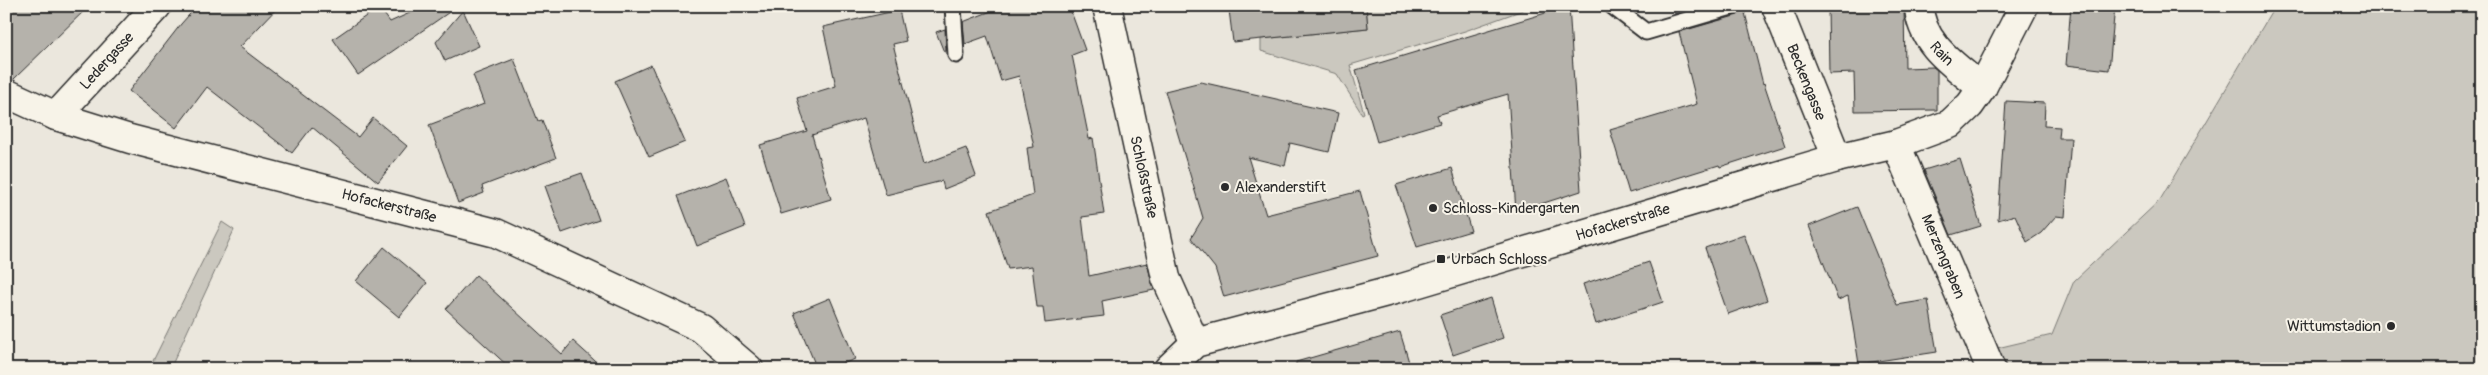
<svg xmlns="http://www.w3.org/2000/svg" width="2488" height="375" viewBox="0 0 2488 375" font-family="Pangolin,sans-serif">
  <rect width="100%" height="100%" fill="#ebe7dd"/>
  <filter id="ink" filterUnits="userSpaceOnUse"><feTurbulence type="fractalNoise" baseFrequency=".02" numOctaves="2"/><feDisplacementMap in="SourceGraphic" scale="10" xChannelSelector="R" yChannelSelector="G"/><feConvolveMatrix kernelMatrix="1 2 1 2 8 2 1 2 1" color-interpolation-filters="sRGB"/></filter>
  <g filter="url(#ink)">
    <g fill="#cbc8bf" stroke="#7b7a75">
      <polygon points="1366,6 1534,6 1465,31 1350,65 1364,113 1362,114 1337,74 1261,51 1261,39 1368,28"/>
      <polygon points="2275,6 2482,6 2482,369 1999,369 1993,349 2052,335 2074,281 2160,200"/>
      <polygon points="222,222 234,230 170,369 149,369"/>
    </g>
    <g fill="#b5b2ab" stroke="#2b2b2b">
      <polygon points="6,6 89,6 14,79 6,78"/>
      <polygon points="197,6 279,6 240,47 358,137 373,118 407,146 378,182 312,127 292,153 207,87 176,128 129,91 181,24"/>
      <polygon points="425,6 458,6 358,75 333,39 379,7 390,22"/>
      <polygon points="1004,6 1069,6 1085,50 1072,55 1089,139 1093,138 1104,214 1082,217 1089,276 1147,263 1154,290 1102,301 1104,316 1045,323 1043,307 1037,307 1032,266 1008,269 989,211 1033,195 1027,148 1034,147 1019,76 1001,81 987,36 965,44 963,22"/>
      <polygon points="1267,6 1366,6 1368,28 1233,42 1229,10"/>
      <polygon points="1569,6 1581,191 1516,212 1508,94 1437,115 1440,123 1377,142 1356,70"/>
      <polygon points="1673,6 1701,6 1675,14"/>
      <polygon points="1828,6 1904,6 1905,68 1933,67 1937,70 1937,110 1855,111 1854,73 1829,74"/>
      <polygon points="2071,6 2115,6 2109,70 2066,65"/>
      <polygon points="1744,9 1763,84 1764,83 1785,146 1720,167 1719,165 1629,193 1610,130 1697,104 1679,32 1738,15"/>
      <polygon points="463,10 479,46 445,61 436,42"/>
      <polygon points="899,10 906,41 893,44 924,164 966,148 976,176 944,189 942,181 886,195 864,118 812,135 831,199 781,214 760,145 807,131 797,98 836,86 823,27"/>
      <polygon points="945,29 946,51 944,52 936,32"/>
      <polygon points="514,59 538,121 542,120 556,158 482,186 484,193 458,203 429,125 484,104 473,75"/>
      <polygon points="651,65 685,142 649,157 615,81"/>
      <polygon points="1201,82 1338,113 1329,152 1290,143 1285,166 1248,157 1266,215 1360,191 1378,256 1224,297 1215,268 1191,238 1203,218 1165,91"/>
      <polygon points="2006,101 2045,103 2044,126 2060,127 2059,138 2071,138 2065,217 2056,216 2041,233 2027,242 2015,215 1998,220"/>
      <polygon points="1960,159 1981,226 1951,235 1924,170"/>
      <polygon points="1452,168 1471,231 1417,247 1396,185"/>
      <polygon points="582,173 599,220 562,233 545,186"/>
      <polygon points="726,177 745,227 697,246 678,196"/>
      <polygon points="1857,207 1897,305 1928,300 1937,352 1859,364 1848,296 1838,300 1809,226"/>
      <polygon points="1744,234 1767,300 1728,314 1705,248"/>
      <polygon points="384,247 427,283 399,317 356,281"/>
      <polygon points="1649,262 1663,302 1596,324 1583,284"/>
      <polygon points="476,275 562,354 573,341 604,369 511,369 446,309"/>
      <polygon points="830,298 855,359 831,369 817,369 794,313"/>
      <polygon points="1491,298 1503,338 1453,355 1440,315"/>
      <polygon points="1400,332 1411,369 1296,369 1296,362"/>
    </g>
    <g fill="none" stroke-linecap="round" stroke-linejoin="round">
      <defs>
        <g id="service">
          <polyline points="953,6 956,55"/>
          <polyline points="1612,6 1646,32 1735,6"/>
        </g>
        <g id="minor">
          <path id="s1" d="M1107 6 1166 278 1195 343"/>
          <path id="s2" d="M1776 6 1837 158"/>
          <path id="s3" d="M1919 6C1920 44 1956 66 1982 88"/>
          <path id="s4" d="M6 93 56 116 130 139 496 233 701 328 749 369"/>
          <path id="s5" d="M56 116 157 6"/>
          <path id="s6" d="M1896 144 1991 369"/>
          <path id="s7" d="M1168 369 1195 343 1402 288 1837 158 1896 144 1950 124 1970 105 1982 88 2024 6"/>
        </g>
      </defs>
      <use href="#service" stroke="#2b2b2b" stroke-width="19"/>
      <use href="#minor" stroke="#2b2b2b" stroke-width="31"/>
      <use href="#service" stroke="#f7f3e8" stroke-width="15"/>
      <use href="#minor" stroke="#f7f3e8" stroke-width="28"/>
    </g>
  </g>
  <g fill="#2b2b2b" stroke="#f7f3e8" stroke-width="2">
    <circle cx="1225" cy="187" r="5"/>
    <circle cx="1433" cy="208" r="5"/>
    <rect x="1436" y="254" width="10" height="10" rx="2.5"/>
    <circle cx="2391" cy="326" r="5"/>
  </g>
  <g text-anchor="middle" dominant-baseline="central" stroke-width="4" stroke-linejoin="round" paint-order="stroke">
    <g font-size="15" fill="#2b2b2b" stroke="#f7f3e8">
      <text stroke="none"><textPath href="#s3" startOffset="54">Rain</textPath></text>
      <text stroke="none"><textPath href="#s5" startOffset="75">Ledergasse</textPath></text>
      <text stroke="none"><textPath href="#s2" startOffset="82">Beckengasse</textPath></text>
      <text stroke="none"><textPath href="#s1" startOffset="175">Schloßstraße</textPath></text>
      <text stroke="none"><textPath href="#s4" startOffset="400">Hofackerstraße</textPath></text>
      <text stroke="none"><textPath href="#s7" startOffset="482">Hofackerstraße</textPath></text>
      <text stroke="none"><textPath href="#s6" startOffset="122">Merzengraben</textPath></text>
    </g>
    <g font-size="15" fill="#2b2b2b" stroke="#f7f3e8" text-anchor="start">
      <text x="1235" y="187">Alexanderstift</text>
      <text x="1443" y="208">Schloss-Kindergarten</text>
      <text x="1451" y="259">Urbach Schloss</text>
      <text x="2381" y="326" text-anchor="end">Wittumstadion</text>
    </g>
  </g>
  <rect width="2488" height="375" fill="none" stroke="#f7f3e8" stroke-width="25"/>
  <rect x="12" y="12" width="2463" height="350" fill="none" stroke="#2b2b2b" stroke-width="2" filter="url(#ink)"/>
</svg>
